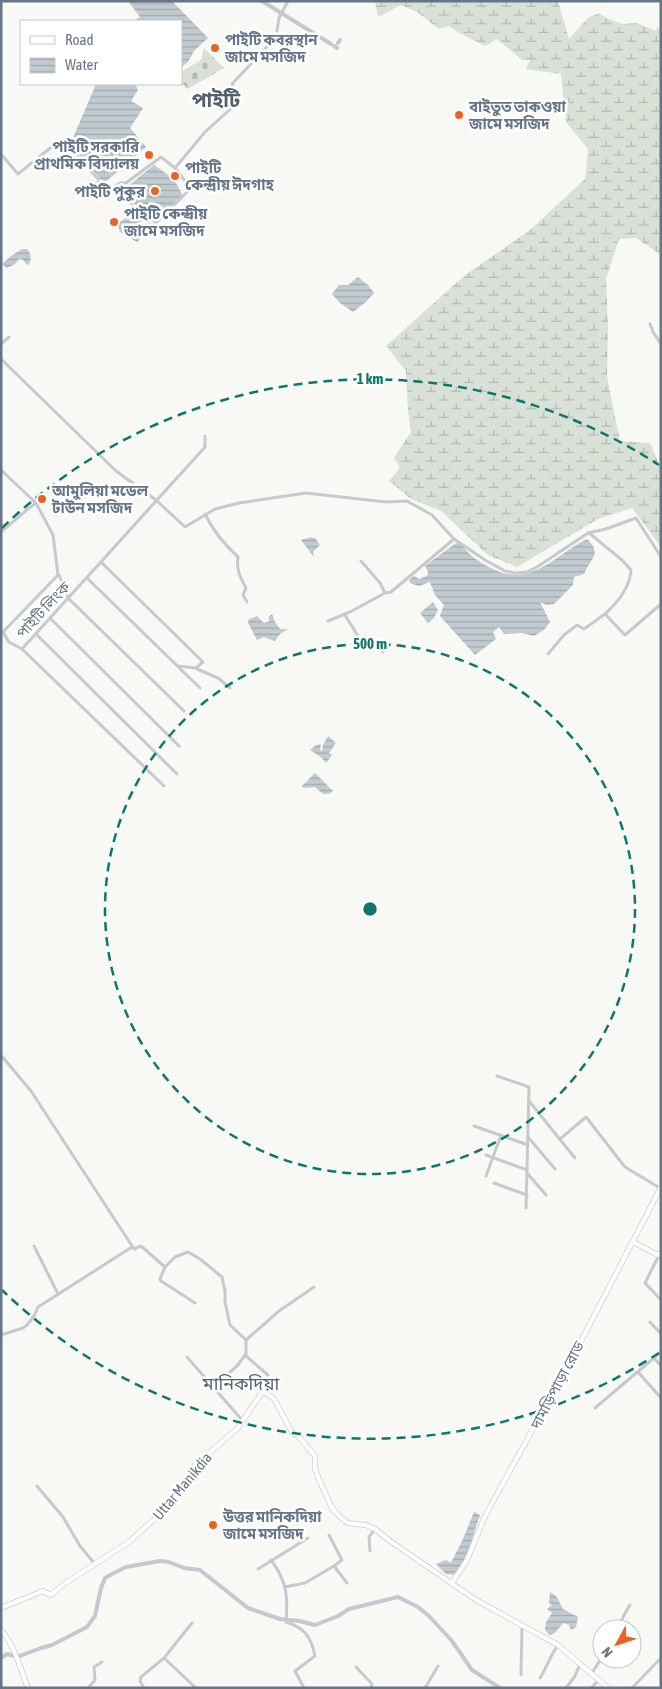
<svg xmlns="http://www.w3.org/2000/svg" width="662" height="1689" viewBox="0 0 662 1689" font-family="'Asap Condensed','Noto Sans Bengali',sans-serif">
  <defs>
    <pattern id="wetland-marsh" width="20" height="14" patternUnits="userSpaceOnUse" patternTransform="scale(1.25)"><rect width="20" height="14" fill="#d9e0d6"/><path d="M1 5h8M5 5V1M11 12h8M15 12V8" fill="none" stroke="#b4bab3"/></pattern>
    <pattern id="cemetery-stones" width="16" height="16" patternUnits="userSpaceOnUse" patternTransform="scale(1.25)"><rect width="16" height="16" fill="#d9e0d6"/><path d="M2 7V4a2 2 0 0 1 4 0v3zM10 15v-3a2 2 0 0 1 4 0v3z" fill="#b4bab3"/></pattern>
    <pattern id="water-rules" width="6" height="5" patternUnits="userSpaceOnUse" patternTransform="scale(1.25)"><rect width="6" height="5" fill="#c0cacf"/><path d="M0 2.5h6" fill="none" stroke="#a0a9ae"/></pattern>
  </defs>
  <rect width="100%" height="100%" fill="#f8f8f5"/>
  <polygon fill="url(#wetland-marsh)" points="375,1 558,1 569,39 588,18 599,13 608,19 623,24 637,23 656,31 657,27 661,30 661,255 636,238 619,239 606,279 608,326 607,377 620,441 650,443 659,464 661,463 661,547 632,508 598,519 517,567 488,555 441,511 411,499 389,481 400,468 394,458 411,432 408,410 406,371 386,346 464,276 530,230 585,179 588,149 566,122 561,74 526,69 530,60 522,60 497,39 485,46 459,33 449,26 439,29 417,12 401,5 378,17"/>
  <polygon fill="url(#cemetery-stones)" points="204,48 224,68 188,89 182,83 181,72 201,60"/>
  <g fill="url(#water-rules)">
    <polygon points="128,1 172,1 208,38 194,51 188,62 181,67 181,21 134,21 140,17"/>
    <polygon points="96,84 135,84 138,90 131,101 143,108 130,128 146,147 104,183 70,145"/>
    <path d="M154 165C166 173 177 180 182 195L154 223 134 203 128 186Z"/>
    <polygon points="139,213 144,217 134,231 144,235 137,242 120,232 118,224 128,216 131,220"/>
    <path d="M22 249H27C31 253 32 259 29 264L27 265 23 260 19 259 15 264 7 268 2 264 11 256Z"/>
    <polygon points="358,277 368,285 374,293 366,302 353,312 340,303 332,294 339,285 348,285"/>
    <polygon points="311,537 316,539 320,545 313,552 314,557 301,540"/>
    <path d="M587 539C603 554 590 559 584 574L574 577 573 585 554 604 547 605 540 602 550 622 544 630 534 636 522 633 504 634 499 627 493 632 496 639 475 655 440 616 444 605 435 595 430 582 419 586 410 583 409 580 414 576 419 579 427 576 428 572 425 566 456 543 462 544C468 555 478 561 489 567 530 590 553 556 587 539Z"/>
    <polygon points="433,602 438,610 434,618 428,623 420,613"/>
    <polygon points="272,614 275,622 280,629 288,629 280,634 275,641 264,637 257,640 248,623 249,619 257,616 264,623 270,621 268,618"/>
    <polygon points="328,736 336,743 329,753 332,755 326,763 321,757 310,750 316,745 321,744 320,750 322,751 323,745"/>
    <polygon points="315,773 333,791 329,794 323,794 315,787 305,788 301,787"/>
    <path d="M474 1512 480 1515C473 1535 468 1561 453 1575L446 1574 436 1564 446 1560 451 1563 463 1539Z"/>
    <polygon points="550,1592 557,1597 563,1609 578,1617 576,1627 571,1630 569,1625 563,1623 555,1633 550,1635 545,1630 546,1622 552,1613 547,1609 552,1605 549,1603"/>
  </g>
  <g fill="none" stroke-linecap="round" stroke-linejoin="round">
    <g stroke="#c0cacf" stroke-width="4">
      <polyline points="262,1 331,44"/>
      <polyline points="338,43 340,40"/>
      <polyline points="334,46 337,48"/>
      <polyline points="1,1658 7,1654 17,1657 41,1648 52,1645 87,1627 95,1616 101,1588 105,1578 114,1573 126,1567 160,1561 169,1562 184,1568 200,1570 248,1608 280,1619 299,1621 315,1625 338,1616 349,1609 398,1597 418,1607 429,1616 452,1641 472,1670 500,1688"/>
    </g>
    <defs>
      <g id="secondary">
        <polyline points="633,1242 658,1255 661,1252"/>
        <polyline points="452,1583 467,1560 485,1516 579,1345 661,1187"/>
        <polyline points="1,1608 43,1591 50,1595 52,1594 64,1584 129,1542 160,1514 188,1481 195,1465 237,1429 263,1391 274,1399 292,1432 299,1437 315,1456 315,1469 321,1484 332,1508 339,1516 348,1523 366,1525 375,1529 390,1541 476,1600 558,1645 608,1688"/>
        <path d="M1 1630C15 1646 20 1668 28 1688"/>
      </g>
    </defs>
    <use href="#secondary" stroke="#b8bdc2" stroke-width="5.5"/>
    <g stroke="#c6c9cd" stroke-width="3">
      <polyline points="1,154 18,174 59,141 75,154 100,181"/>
      <path d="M161 157 175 168 189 186 188 191 152 227C138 212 127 205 126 183Z"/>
      <polyline points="175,168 205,132 236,104 237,100 232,84 276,37 279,18 288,1"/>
      <polyline points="86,189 100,181 108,191 120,183 126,183"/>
      <polyline points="650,324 653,332 661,344"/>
      <polyline points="1,344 9,337"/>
      <polyline points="1,359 116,471 156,500 185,527 215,509 239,503 306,493 386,502 407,501 432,515 454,539 485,560 505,571 516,573 527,572 537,567 588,533 606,529 636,518 661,557"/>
      <polyline points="1,470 36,503 53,535 58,575 3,632 9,642 22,649"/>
      <path d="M205 514C213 531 224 544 238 557 236 569 240 577 246 588L243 595 247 602"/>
      <polyline points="1,532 29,508 36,503"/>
      <path d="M589 533 622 560 631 570C630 587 617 603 605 614"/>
      <polyline points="361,561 380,583 385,593"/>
      <polyline points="102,563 203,662 196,668 178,666"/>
      <polyline points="59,575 69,599 184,711"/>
      <polyline points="87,578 200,688"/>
      <polyline points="345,615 361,641 363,642 371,637 383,652"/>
      <polyline points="50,618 179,746"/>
      <polyline points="328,621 350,612 385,593 391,592 454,539"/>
      <polyline points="36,634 177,774"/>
      <polyline points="548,654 564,635 577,625 584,629 605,614 625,635 661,604"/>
      <polyline points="197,669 218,678 230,688"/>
      <polyline points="164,786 22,649 205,447 205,436"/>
      <polyline points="1,1055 31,1091 134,1249 141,1246 165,1267 160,1279 161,1281 195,1303"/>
      <polyline points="497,1076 529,1087 526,1208"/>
      <polyline points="529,1101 575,1158"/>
      <polyline points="474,1126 528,1145"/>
      <polyline points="528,1137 555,1169"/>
      <polyline points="560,1139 586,1117 625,1167 660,1188"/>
      <polyline points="486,1155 527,1170"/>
      <polyline points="527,1173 546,1195"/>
      <polyline points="486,1176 501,1135"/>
      <polyline points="494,1183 527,1195"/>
      <polyline points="34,1246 58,1294"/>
      <polyline points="659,1255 645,1283 661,1300"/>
      <polyline points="165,1267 175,1257 188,1252 200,1259 222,1277 225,1291 225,1302 230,1325 246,1340"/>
      <polyline points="650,1322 661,1334"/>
      <polyline points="1,1335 23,1328 27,1325 34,1316 38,1307 132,1247"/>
      <polyline points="187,1357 242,1420"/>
      <polyline points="654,1358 661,1366"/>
      <polyline points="638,1372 661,1398"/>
      <polyline points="213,1387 237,1366 246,1354"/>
      <polyline points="263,1391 268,1375 246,1356 246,1340 279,1311 314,1287"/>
      <polyline points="595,1408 661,1352"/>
      <polyline points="37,1486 63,1517 80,1546 95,1564"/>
      <polyline points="370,1551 369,1537 375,1529"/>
      <path d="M271 1560C287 1581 288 1597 286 1622 305 1628 311 1637 315 1656L295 1671 304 1688"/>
      <polyline points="334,1566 347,1583"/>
      <polyline points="258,1569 308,1538"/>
      <polyline points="285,1587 305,1583 334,1566 342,1560 329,1535"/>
      <polyline points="618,1629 624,1615 630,1605"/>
      <polyline points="164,1658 196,1688"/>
      <polyline points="356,1667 372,1684 371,1688"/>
      <polyline points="592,1673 602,1657"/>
      <polyline points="521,1675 522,1626"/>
      <path d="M540 1678C547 1667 550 1656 558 1645"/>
      <polyline points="88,1688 95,1680 94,1667 102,1662"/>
      <polyline points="144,1688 140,1681 141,1677 164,1658 192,1623"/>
      <polyline points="425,1688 438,1666"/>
      <polyline points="566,1688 575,1676 580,1664"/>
      <polyline points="591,1688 599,1680"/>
      <polyline points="632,1688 661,1658"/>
    </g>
    <use href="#secondary" stroke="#fff" stroke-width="4.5"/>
  </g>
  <g fill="none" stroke="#0f766e" stroke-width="2.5" stroke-dasharray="9 6">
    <circle cx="370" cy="909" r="265"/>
    <path d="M659 1353A530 530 0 0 1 2 1290M2 528A530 530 0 0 1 659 465"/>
  </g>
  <g fill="#ea6224" stroke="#fff" stroke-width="2">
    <circle cx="215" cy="48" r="5"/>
    <circle cx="459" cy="115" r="5"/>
    <circle cx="149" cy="155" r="5"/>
    <circle cx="175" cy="176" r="5"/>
    <circle cx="155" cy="191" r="5"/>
    <circle cx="114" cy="222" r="5"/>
    <circle cx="42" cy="499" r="5"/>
    <circle cx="213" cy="1525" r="5"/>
  </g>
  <g text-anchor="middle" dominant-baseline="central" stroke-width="5" stroke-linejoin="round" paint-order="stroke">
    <g font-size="15" font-weight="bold" fill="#667688" stroke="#fff" text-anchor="start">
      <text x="225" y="39">পাইটি কবরস্থান<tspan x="225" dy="17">জামে মসজিদ</tspan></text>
      <text x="469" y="106">বাইতুত তাকওয়া<tspan x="469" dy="17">জামে মসজিদ</tspan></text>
      <text x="139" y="146" text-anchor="end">পাইটি সরকারি<tspan x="139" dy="17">প্রাথমিক বিদ্যালয়</tspan></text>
      <text x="185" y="167">পাইটি<tspan x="185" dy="17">কেন্দ্রীয় ঈদগাহ</tspan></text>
      <text x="145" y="191" text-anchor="end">পাইটি পুকুর</text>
      <text x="124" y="213">পাইটি কেন্দ্রীয়<tspan x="124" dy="17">জামে মসজিদ</tspan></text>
      <text x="52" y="490">আমুলিয়া মডেল<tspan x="52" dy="17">টাউন মসজিদ</tspan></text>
      <text x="223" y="1516">উত্তর মানিকদিয়া<tspan x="223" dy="17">জামে মসজিদ</tspan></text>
    </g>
    <g font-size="15" fill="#667688" stroke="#fff">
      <text transform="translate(43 610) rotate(-47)">পাইটি লিংক</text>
      <text transform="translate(557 1385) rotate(-62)">দামড়িপাড়া রোড</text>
      <text transform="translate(182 1486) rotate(-50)">Uttar Manikdia</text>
    </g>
    <g font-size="18" fill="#54606c" stroke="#fff">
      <text x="241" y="1383">মানিকদিয়া</text>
    </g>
    <g font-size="20" font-weight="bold" fill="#54606c" stroke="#fff">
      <text x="216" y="99">পাইটি</text>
    </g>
  </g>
  <circle cx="370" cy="909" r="8" fill="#0f766e" stroke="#fff" stroke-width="2.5"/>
  <g font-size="15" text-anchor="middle" font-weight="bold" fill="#0f766e" stroke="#fff" stroke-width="5" stroke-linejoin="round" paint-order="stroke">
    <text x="370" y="384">1 km</text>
    <text x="370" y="649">500 m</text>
  </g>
  <rect width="662" height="1689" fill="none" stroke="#667688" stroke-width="5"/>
  <rect x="20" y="20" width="162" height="65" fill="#ffffff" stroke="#c2c8cf"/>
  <rect x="30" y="36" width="25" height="8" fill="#ffffff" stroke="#c2c8cf"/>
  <text x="65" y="45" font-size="15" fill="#667688">Road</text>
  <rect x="30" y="58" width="25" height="15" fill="url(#water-rules)" stroke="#c2c8cf"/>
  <text x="65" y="70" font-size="15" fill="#667688">Water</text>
  <g transform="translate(617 1644) rotate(230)"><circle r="24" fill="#ffffff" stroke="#c2c8cf"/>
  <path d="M0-4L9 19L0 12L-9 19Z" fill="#ea6224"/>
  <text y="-8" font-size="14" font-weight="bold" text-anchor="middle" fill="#667688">N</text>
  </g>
</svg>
